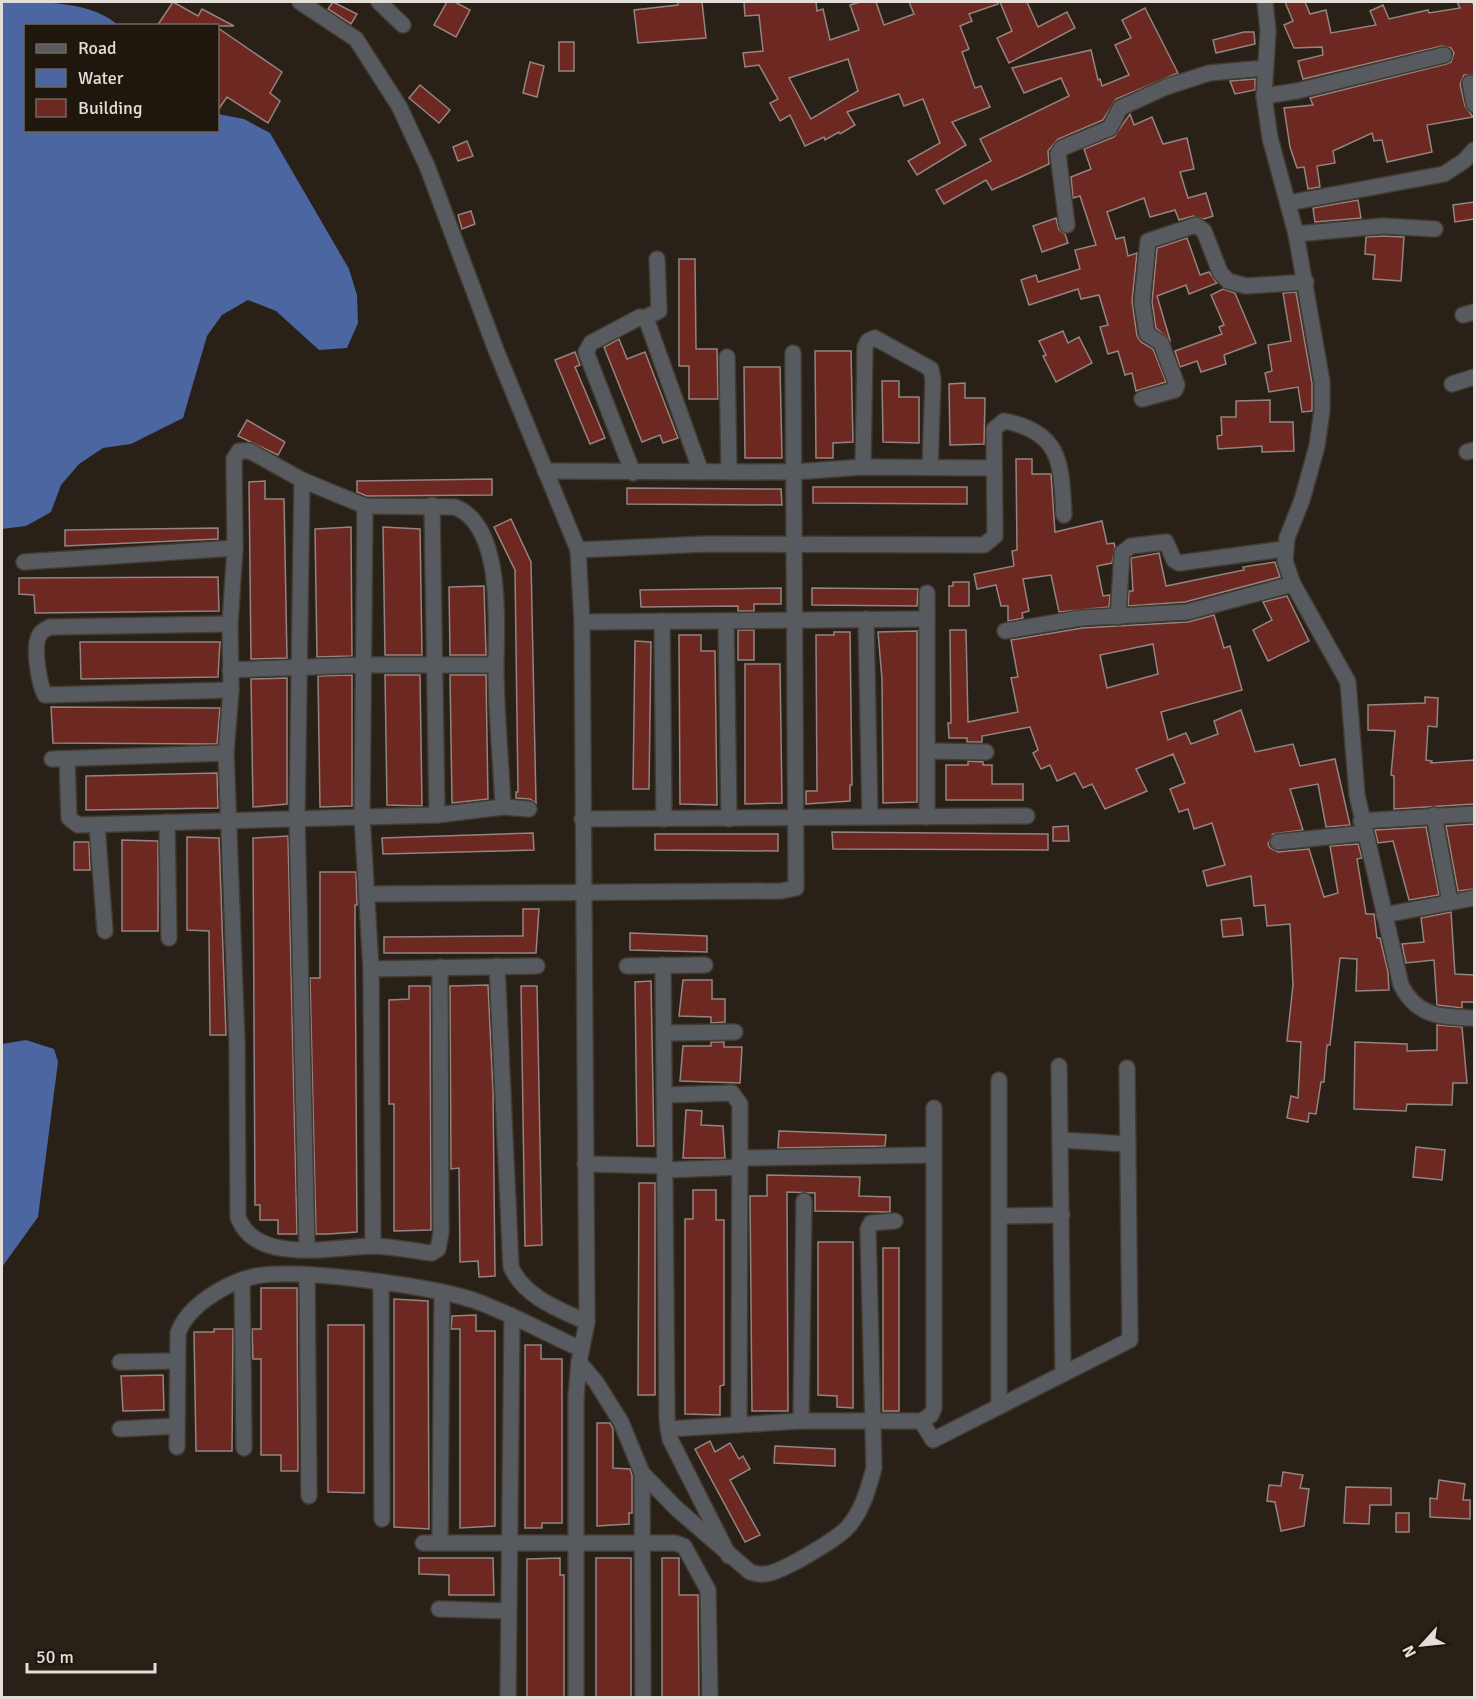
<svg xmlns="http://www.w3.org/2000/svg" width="1476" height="1699" viewBox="0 0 1476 1699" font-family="Signika,sans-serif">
  <rect width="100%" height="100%" fill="#292017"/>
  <g fill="#4b66a1">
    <path d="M2 2C41 2 89 0 118 25L26 26V130H218V114L244 119 270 133 349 269 357 295 358 323 347 348 319 350 276 311 248 300 222 315 207 336 183 418 131 444 103 448 79 464 61 485 51 512 26 526 2 529Z"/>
    <polygon points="26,1040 54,1049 58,1062 38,1217 2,1267 2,1044"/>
  </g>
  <g fill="#6d2821" stroke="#948481" stroke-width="1.5" fill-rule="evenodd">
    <polygon points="173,2 198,16 202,9 234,26 157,26"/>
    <polygon points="333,2 357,14 351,24 328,9"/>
    <polygon points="447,2 455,2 470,10 456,37 434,25"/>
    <polygon points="678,2 702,2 706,38 638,43 634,10 678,5"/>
    <path d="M744 2H816L817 11 823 9 830 40 859 30 850 5 860 2H876L884 25 914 14 909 2H998V4L969 14 972 21 960 26 969 49 962 52 975 88 981 86 990 107 952 122 966 145 917 175 908 161 940 143 923 99 904 106 899 94 847 112 855 125 840 134 839 132 825 140 824 137 805 146 790 115 780 121 770 103 778 99 759 65 745 67 743 53 763 51 759 15 745 16ZM848 59 858 91 811 119 789 78Z"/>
    <polygon points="1000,2 1027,2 1038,27 1067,12 1075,28 1009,63 997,38 1012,31"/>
    <polygon points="1285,2 1305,2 1310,14 1326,10 1331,33 1376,25 1370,11 1383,5 1389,19 1428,10 1429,13 1460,8 1457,2 1472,2 1474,5 1474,75 1464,75 1460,84 1465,106 1473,117 1427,125 1432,152 1387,162 1382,140 1374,141 1372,133 1333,151 1335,163 1317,166 1320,187 1308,189 1304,167 1297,168 1290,147 1284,108 1313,105 1310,98 1446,64 1451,62 1454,53 1451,48 1442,46 1303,79 1298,61 1323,55 1322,47 1294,48 1284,25 1293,21"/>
    <polygon points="1145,8 1178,73 1116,99 1103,120 1058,139 1048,151 1049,164 992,190 986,180 944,204 936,190 991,161 980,139 1069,96 1061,78 1024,93 1012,68 1091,50 1098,80 1100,79 1102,86 1129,75 1115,45 1131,38 1122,20"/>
    <polygon points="218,28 282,72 270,93 280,101 268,123 227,97 218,110"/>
    <polygon points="1244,32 1254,32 1255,44 1216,53 1213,40"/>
    <rect x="559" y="42" width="15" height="29"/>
    <polygon points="530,62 544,66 537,97 523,93"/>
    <polygon points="1255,79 1255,90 1235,94 1230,81"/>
    <polygon points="420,85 450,110 439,123 409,98"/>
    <polygon points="1130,114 1134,125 1152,117 1163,144 1187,138 1194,169 1180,172 1188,198 1206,193 1213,216 1204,219 1193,216 1179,220 1175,210 1150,217 1144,198 1107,212 1116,239 1124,237 1128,256 1137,253 1132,301 1137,336 1141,342 1153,349 1166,382 1136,391 1132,373 1125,375 1118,351 1108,354 1100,327 1108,325 1099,295 1081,299 1078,289 1029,305 1021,280 1036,275 1038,282 1080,269 1075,250 1096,245 1080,196 1073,198 1071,177 1091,169 1084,149 1114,137"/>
    <polygon points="467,141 473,156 458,161 453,147"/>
    <polygon points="1358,200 1361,218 1315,222 1313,208"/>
    <polygon points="1474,202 1474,219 1455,222 1453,205"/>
    <polygon points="471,211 475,224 462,229 458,215"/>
    <polygon points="1056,218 1059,230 1065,234 1068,243 1042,252 1033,226"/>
    <polygon points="1383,236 1404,237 1401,281 1373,279 1375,255 1365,254 1366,237"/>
    <polygon points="1187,238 1200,275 1209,272 1217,283 1189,294 1186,285 1157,296 1170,340 1156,328 1152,302 1157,248"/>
    <polygon points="679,259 695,259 696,349 717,349 718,399 689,399 689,366 679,366"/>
    <polygon points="1223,289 1235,293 1256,343 1224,355 1226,364 1201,372 1197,361 1180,367 1175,351 1222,334 1219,327 1224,325 1211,295"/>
    <polygon points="1296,292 1312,383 1312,411 1302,412 1298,387 1269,392 1265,373 1272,371 1268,345 1291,341 1283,293"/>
    <polygon points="1063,331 1068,343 1079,337 1092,363 1056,382 1043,356 1046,355 1039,341"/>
    <polygon points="619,339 627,359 645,352 678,438 663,443 660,435 642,442 604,347"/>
    <polygon points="815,351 851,351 853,442 833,443 833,458 816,458"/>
    <polygon points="575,352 580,365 575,367 605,438 590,444 555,360"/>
    <polygon points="744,367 780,367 782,458 745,458"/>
    <polygon points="882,381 899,381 899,397 919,397 919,443 883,442"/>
    <polygon points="965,383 965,398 985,398 984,444 950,445 949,384"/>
    <polygon points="1270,400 1270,422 1293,422 1294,451 1262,452 1262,446 1218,449 1217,436 1222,435 1221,417 1236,417 1236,401"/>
    <polygon points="247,420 285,442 278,455 238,436"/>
    <polygon points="1016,459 1032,459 1032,474 1051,474 1055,532 1102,521 1107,544 1114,543 1115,547 1112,563 1097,566 1103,596 1110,595 1109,607 1059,612 1051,575 1023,579 1029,611 1022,613 1023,618 1008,621 1008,606 1001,606 996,585 977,589 974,574 1014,566 1012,551 1017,550"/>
    <polygon points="492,479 492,495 367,496 357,492 357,481"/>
    <polygon points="265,481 265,499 284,499 287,658 251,659 249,482"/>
    <polygon points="813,487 967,487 967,504 813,503"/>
    <polygon points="627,488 781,489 782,505 627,504"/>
    <polygon points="511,519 531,562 536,803 530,799 516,798 516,792 518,792 515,570 494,527"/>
    <polygon points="351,527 352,656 317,657 315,529"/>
    <polygon points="383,527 420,529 422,655 385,655"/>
    <polygon points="218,528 218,539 65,546 65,530"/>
    <polygon points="1159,553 1166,586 1244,570 1243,567 1275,562 1280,577 1185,602 1128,606 1129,591 1133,591 1131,558"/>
    <polygon points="218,577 219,611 35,613 34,595 19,594 19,578"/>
    <polygon points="953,582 969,582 969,606 949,606 949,586 953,586"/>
    <polygon points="484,586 486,655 450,655 449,587"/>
    <polygon points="781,588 781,604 754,604 754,611 738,611 738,606 641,607 640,590"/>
    <polygon points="812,588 918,589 917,606 812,605"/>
    <polygon points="1287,596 1309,641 1268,661 1253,630 1272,620 1263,602"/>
    <path d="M1214 615 1224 648 1230 646 1242 690 1161 712 1168 740 1186 733 1191 744 1218 734 1214 721 1241 710 1255 752 1293 744 1300 766 1335 759 1350 825 1326 827 1318 784 1290 789 1303 830 1273 834 1268 844 1270 848 1278 852 1309 849 1324 897 1338 893 1330 846 1358 844 1362 858 1357 859 1366 914H1374L1377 938H1380L1388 972 1389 990 1356 991 1357 959 1340 958 1330 1045H1327L1324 1082H1321L1316 1114 1309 1113 1308 1122 1287 1118 1291 1096 1298 1098 1301 1042 1287 1041 1293 985 1290 924 1267 926 1265 905 1254 906 1251 876 1207 886 1203 871 1225 865 1212 823 1194 829 1188 809 1179 812 1170 789 1185 783 1173 754 1136 769 1147 791 1105 809 1092 784 1083 788 1075 773 1057 781 1050 765 1041 769 1033 753 1038 750 1030 727 982 736V742H967V738H949L948 723H951L950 630H966L968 722 1018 712 1011 678 1018 677 1011 640 1082 628 1188 622ZM1153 644 1158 674 1107 688 1100 655Z"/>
    <rect x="738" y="630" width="16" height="30"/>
    <polygon points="917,631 917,802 883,803 882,679 878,632"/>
    <polygon points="834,632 850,632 852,785 850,785 850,801 806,804 806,791 817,791 816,635 834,635"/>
    <polygon points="679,635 701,635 701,651 715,651 717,805 680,804"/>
    <polygon points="635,641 651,642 649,789 633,789"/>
    <polygon points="80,642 220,642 218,677 81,679"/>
    <polygon points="745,664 780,664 782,803 745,804"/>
    <polygon points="352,675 352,806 320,807 318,676"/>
    <polygon points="385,675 420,675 422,806 387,805"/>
    <polygon points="450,675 486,675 488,799 452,803"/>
    <polygon points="287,678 287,804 253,807 251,679"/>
    <polygon points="1425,697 1438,698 1437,727 1428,726 1426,760 1432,761 1431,763 1474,760 1474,804 1394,809 1394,776 1391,775 1395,731 1368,730 1368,705 1425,703"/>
    <polygon points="51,707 220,708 217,744 53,743"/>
    <polygon points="968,761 983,762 983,765 992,765 992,784 1023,784 1023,800 946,800 946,765 968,765"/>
    <polygon points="217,773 218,808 86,810 86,776"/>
    <polygon points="1474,824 1474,889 1458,891 1446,826"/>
    <polygon points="1068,826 1069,841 1053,841 1053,827"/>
    <polygon points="1426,827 1439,895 1409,900 1393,841 1378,843 1375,830"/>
    <polygon points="832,832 1048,834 1048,850 833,849"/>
    <polygon points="533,833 534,850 383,854 382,838"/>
    <polygon points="655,834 778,834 778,851 655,850"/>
    <polygon points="288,836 297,1234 278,1234 278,1220 260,1220 260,1205 255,1205 253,838"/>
    <polygon points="187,837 219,838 226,1035 210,1035 209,931 187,930"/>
    <polygon points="122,840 158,841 158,931 122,931"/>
    <polygon points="74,842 89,842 90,870 74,870"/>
    <polygon points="320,872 356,872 357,905 355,905 355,924 357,1232 328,1234 316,1234 310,978 320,978"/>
    <polygon points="523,909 539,909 536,953 384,953 384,937 523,936"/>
    <polygon points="1451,912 1455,974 1474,975 1474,1002 1462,1002 1462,1008 1437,1005 1434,960 1406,963 1402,944 1424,942 1421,918"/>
    <polygon points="1241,918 1243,935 1223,937 1221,920"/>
    <polygon points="630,933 707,936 707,952 630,950"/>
    <polygon points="683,980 712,980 712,999 725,999 725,1022 711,1023 711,1017 679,1016"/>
    <polygon points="651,981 654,1146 637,1146 635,982"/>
    <polygon points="488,985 493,1090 495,1276 479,1277 478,1261 460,1262 459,1168 451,1169 450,986"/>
    <polygon points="409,986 430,986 431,1230 394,1231 394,1104 389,1104 389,1000 409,999"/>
    <polygon points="521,986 537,986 542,1245 525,1246"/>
    <polygon points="1437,1025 1462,1027 1467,1083 1453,1083 1452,1105 1407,1104 1406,1111 1354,1109 1355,1042 1407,1044 1407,1051 1437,1050"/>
    <polygon points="711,1042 724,1042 724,1047 742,1047 740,1083 680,1081 683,1046 711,1046"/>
    <polygon points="686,1110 702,1111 701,1125 723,1126 725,1158 683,1158"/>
    <polygon points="779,1131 886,1135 885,1146 778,1148"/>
    <polygon points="1416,1147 1445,1150 1442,1180 1413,1177"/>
    <polygon points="767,1175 860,1177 859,1196 890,1197 890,1212 815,1211 815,1193 787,1192 788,1411 752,1411 750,1196 767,1196"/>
    <polygon points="639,1183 655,1183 655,1395 638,1395"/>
    <polygon points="693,1190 716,1190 716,1220 724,1220 724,1385 720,1386 720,1415 685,1414 685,1219 693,1219"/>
    <polygon points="818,1242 853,1242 853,1408 837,1407 837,1396 818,1395"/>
    <rect x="883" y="1248" width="16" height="163"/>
    <polygon points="261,1288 297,1288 298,1471 281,1471 281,1455 261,1455 261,1359 253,1359 252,1329 261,1329"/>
    <polygon points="394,1299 428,1301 429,1529 394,1527"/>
    <polygon points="476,1315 476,1331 495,1331 495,1526 460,1528 460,1329 451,1329 452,1316"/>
    <polygon points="328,1325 364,1325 364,1493 328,1492"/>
    <polygon points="214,1329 233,1329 232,1451 196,1451 194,1332 214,1332"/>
    <polygon points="525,1345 541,1345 541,1359 562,1359 562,1523 542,1523 542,1528 525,1528"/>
    <polygon points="163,1375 164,1410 123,1411 121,1376"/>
    <polygon points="597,1423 610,1423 613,1429 613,1468 630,1469 632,1475 632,1513 629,1513 629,1524 597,1526"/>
    <polygon points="710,1441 715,1452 730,1443 739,1459 743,1456 750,1469 730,1480 760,1535 745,1542 695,1449"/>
    <polygon points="775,1446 835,1449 835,1466 774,1463"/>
    <polygon points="1283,1472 1303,1475 1300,1488 1309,1489 1304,1526 1281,1531 1275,1502 1267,1501 1269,1485 1281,1486"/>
    <polygon points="1439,1480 1465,1484 1463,1500 1470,1500 1470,1519 1430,1517 1430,1498 1437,1499"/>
    <polygon points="1346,1487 1391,1488 1391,1505 1370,1505 1369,1524 1344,1523"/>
    <rect x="1396" y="1513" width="13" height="19"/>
    <polygon points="419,1558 493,1558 494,1595 449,1595 449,1575 419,1574"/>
    <polygon points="560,1558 560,1575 564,1575 564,1698 527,1698 527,1559"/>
    <rect x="596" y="1558" width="35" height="140"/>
    <polygon points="662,1558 679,1558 679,1595 698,1595 699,1698 662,1698"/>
  </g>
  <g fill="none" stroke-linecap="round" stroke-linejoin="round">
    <defs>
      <g id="street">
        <polyline points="300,2 356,39 399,106 427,166 496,350 578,550 582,622 587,1322 579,1362 576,1397 576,1698"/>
        <polyline points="379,2 403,25"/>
        <path d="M1265 2 1268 31 1264 96 1270 138 1296 234 1322 382V410L1317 446 1302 500 1287 538 1285 561 1293 584 1348 682 1357 795 1401 985C1417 1017 1441 1017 1474 1018"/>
        <polyline points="1470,83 1474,104"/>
        <polyline points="1264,96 1297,91 1444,55"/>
        <polyline points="1288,203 1444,174 1464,161 1474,150"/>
        <polyline points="1067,225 1058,154 1062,148 1110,128 1120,108 1166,87 1209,73 1265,68"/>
        <polyline points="1296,234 1383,226 1435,229"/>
        <polyline points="1463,315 1474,312"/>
        <polyline points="644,318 659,311 657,259"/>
        <polyline points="727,357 729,472"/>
        <polyline points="1452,384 1474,377"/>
        <polyline points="1142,399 1175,390 1177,385 1161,343 1147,334 1142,302 1148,241 1196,225 1204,231 1220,272 1228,281 1246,286 1306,282"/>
        <polyline points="1467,452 1474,450"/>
        <polyline points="863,467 865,347 868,341 875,338 931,369 933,380 930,467"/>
        <polyline points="545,471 794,472 863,467 993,468"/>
        <polyline points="633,473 586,352 591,343 640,317 647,321 701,472"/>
        <polyline points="302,480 297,817 307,1249"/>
        <polyline points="432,505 437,815"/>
        <polyline points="365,506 362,816 371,969 373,1246"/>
        <path d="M578 550 706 544 984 545 995 536 994 429 1004 421C1063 432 1061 466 1064 515"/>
        <polyline points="24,562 235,548"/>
        <polyline points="927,593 927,817"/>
        <polyline points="1118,617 1122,553 1131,546 1166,542 1174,560 1179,563 1284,549"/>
        <polyline points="866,619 870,817"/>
        <polyline points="662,621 664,819"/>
        <polyline points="726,621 729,819"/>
        <polyline points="582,622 927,619"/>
        <path d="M230 624 50 627C46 629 41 631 39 636 33 647 39 684 45 695L231 690"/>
        <polyline points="1005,631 1081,618 1187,612 1293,584"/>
        <polyline points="230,670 363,665 496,665"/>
        <polyline points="927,751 986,752"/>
        <polyline points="52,759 226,753"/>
        <polyline points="67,759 69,818 78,825 437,815 503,807 529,809"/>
        <polyline points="1434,815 1450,902"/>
        <polyline points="582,819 1027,816"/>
        <polyline points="1361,821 1474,814"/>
        <polyline points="167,822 169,938"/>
        <polyline points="97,825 105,931"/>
        <polyline points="1278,842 1365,833"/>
        <polyline points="369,894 781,891 796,888 793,353"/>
        <polyline points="1384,915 1474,898"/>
        <polyline points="663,965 667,1420 670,1439 729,1556"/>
        <path d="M497 966 511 1267C524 1297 560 1310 587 1322"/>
        <polyline points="627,966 705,965"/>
        <path d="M440 967 441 1233 438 1249 432 1253C412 1251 392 1246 372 1246 333 1247 255 1265 238 1217L237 1043 226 753 231 690 230 624 235 548 234 459 239 451H250L302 480 365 506 455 507C504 526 496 623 496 666 496 713 501 760 503 807"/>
        <polyline points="371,969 537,966"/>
        <polyline points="664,1033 735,1032"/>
        <polyline points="1059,1066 1063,1374"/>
        <polyline points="999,1080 999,1407"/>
        <polyline points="665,1095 732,1093 740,1104 739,1425"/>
        <polyline points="1061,1140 1128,1144"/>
        <polyline points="740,1158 933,1155"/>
        <polyline points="585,1164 666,1166"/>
        <polyline points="666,1170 740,1167"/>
        <polyline points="999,1216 1062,1215"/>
        <polyline points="307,1276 309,1496"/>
        <polyline points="242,1280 244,1448"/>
        <polyline points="381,1284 382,1519"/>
        <polyline points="120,1362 177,1361"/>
        <polyline points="579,1362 596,1382 621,1422 642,1473 643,1698"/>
        <polyline points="801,1421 921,1421 931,1415 934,1408 934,1108"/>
        <polyline points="921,1421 933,1440 1130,1340 1127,1068"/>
        <polyline points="120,1429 177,1426"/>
        <polyline points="668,1429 801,1421 804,1201"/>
        <path d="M177 1447 178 1333C188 1305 227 1282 256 1276 300 1268 429 1286 473 1300 510 1313 545 1333 581 1349"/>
        <path d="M642 1473 677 1509 750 1572C754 1573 760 1575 764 1574 780 1574 837 1539 848 1527 863 1510 868 1489 874 1468L868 1229 871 1223 895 1221"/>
        <polyline points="423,1543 675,1543 684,1546 708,1590 710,1698"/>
        <polyline points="440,1543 442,1293"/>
        <polyline points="439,1609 508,1611"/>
        <polyline points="508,1698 512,1316"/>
      </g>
    </defs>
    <use href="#street" stroke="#433b32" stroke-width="18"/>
    <use href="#street" stroke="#575b60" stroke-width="15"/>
  </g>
  <rect width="1476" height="1699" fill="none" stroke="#e4ded8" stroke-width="6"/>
  <rect x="24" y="24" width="195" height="108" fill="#1f170e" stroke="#6e675f" stroke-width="1.5"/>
  <rect x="36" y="44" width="30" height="9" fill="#575b60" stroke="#6e675f" stroke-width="1.5"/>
  <text x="78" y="54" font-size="18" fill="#e4ded8">Road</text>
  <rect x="36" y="69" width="30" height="18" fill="#4b66a1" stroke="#6e675f" stroke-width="1.5"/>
  <text x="78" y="84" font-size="18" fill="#e4ded8">Water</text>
  <rect x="36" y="99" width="30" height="18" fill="#6d2821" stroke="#6e675f" stroke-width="1.5"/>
  <text x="78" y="114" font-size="18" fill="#e4ded8">Building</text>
  <g transform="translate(1422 1645) rotate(243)" stroke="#1f170e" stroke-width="4.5" paint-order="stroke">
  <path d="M0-4.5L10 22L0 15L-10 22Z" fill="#e4ded8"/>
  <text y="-9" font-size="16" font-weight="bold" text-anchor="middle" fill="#e4ded8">N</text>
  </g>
  <path d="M27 1663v9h128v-9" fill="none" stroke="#e4ded8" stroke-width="3"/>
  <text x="36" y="1663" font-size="18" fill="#e4ded8" stroke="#1f170e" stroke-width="4.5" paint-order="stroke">50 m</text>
</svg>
